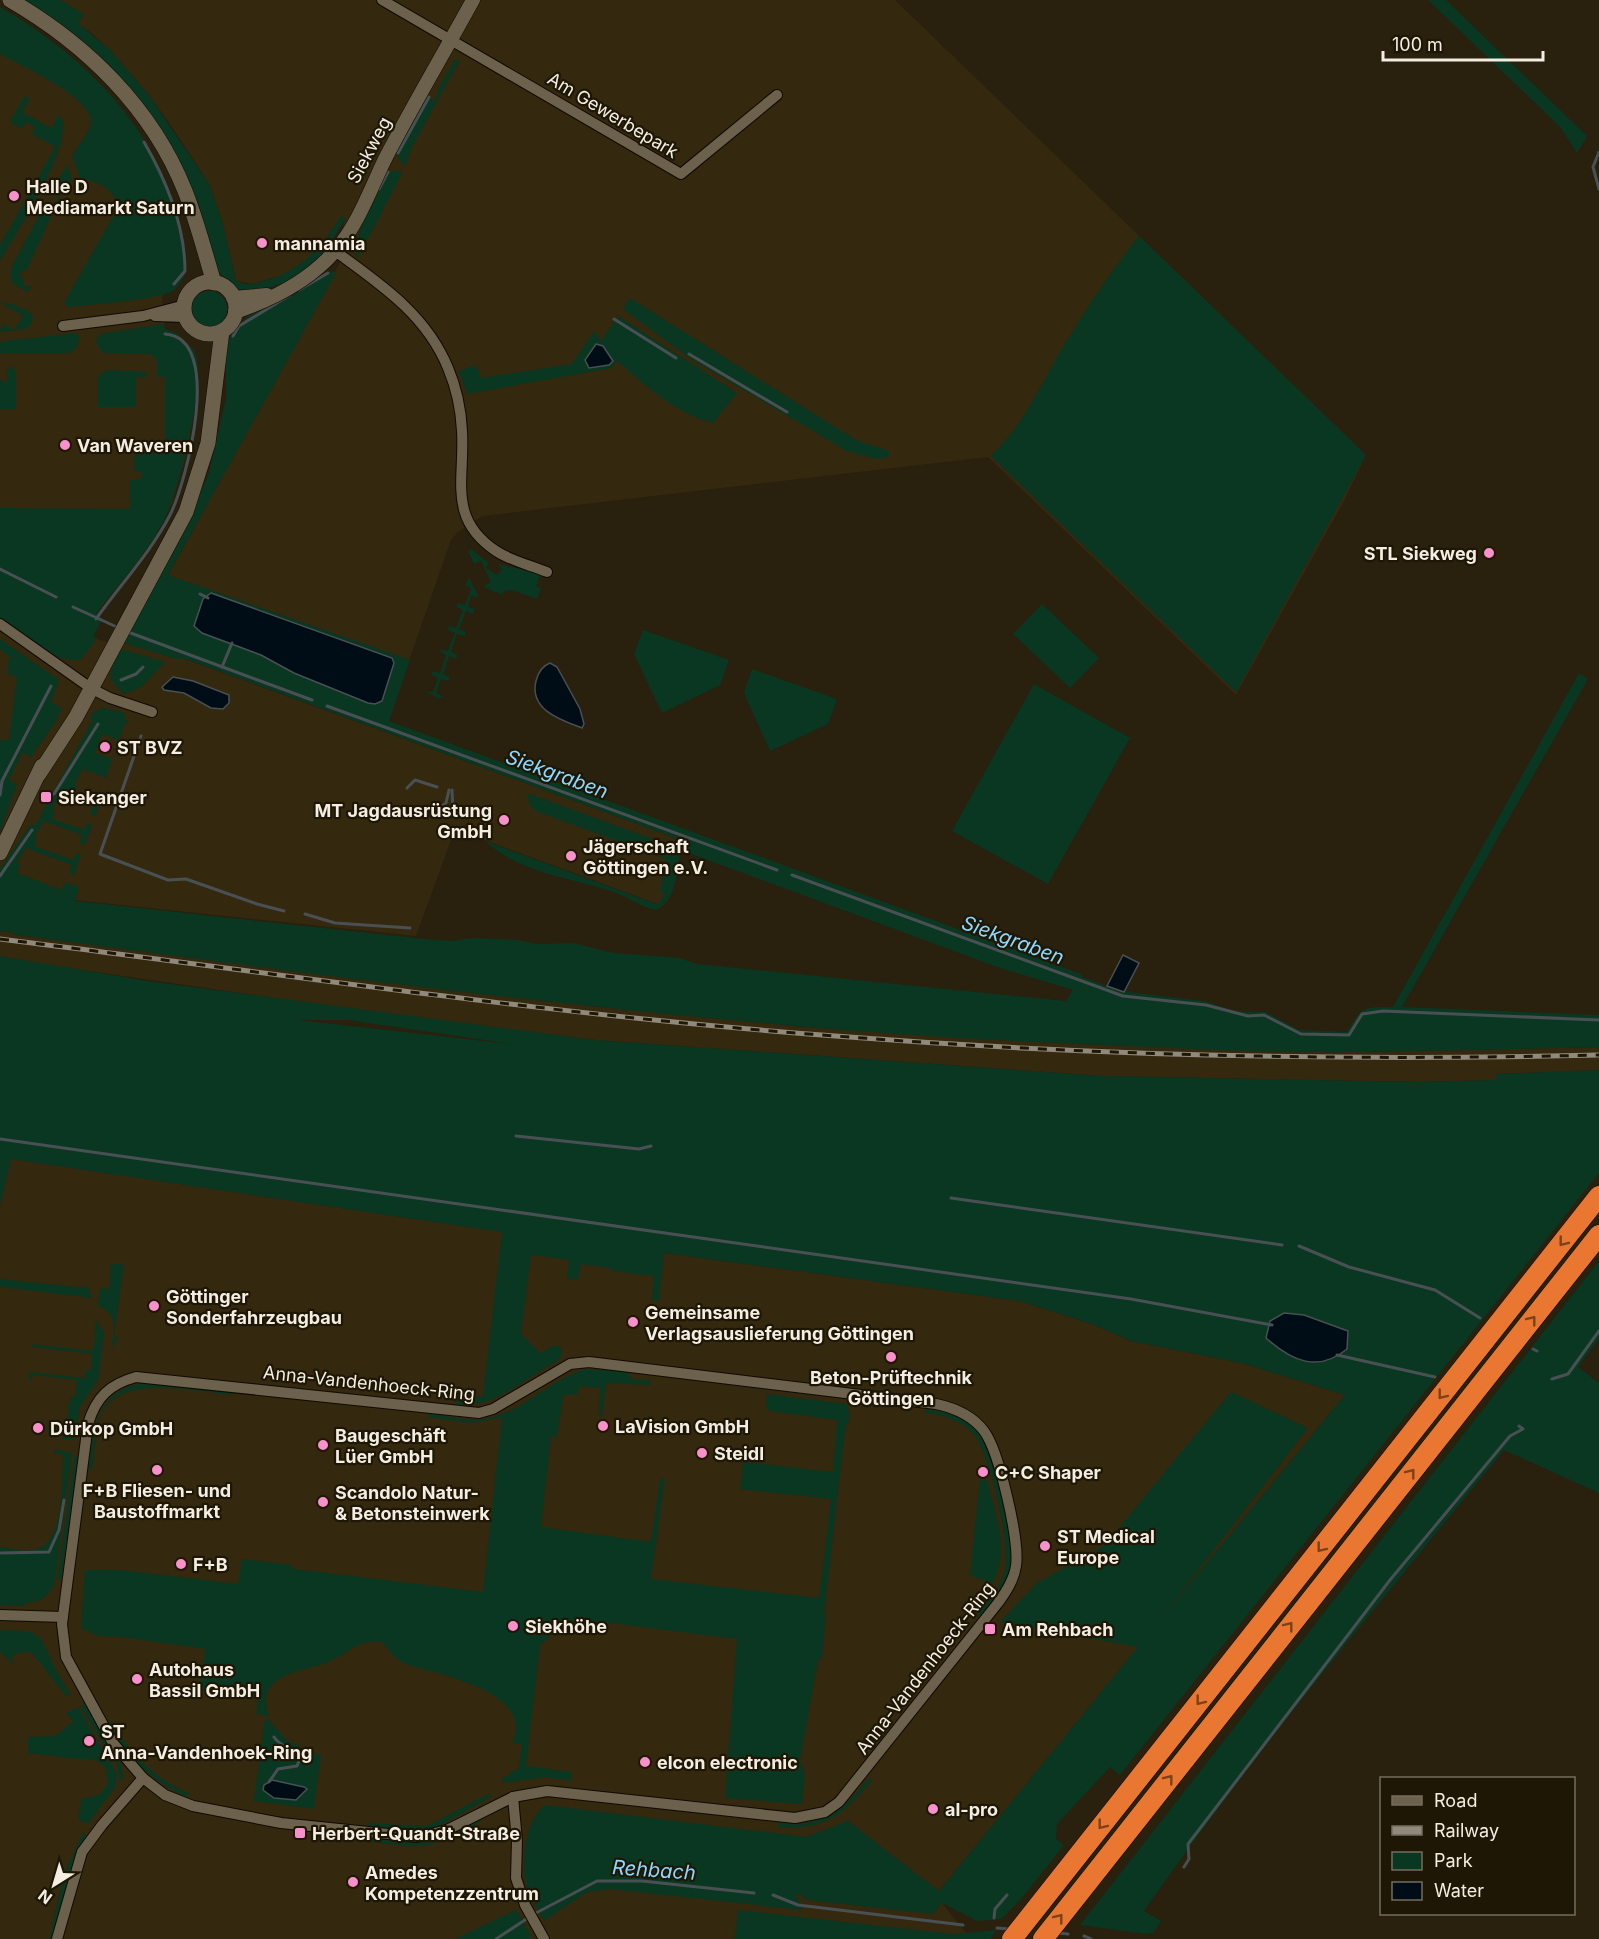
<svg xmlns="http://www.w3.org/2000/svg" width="1599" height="1939" viewBox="0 0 1599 1939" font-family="Inter,sans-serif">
  <rect width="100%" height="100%" fill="#29200e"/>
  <g fill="#34280f">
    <polygon points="42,0 895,0 1366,455 1344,501 1236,695 988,457 482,516 458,532 451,540 388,721 138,630 356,233 343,225 346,218 310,257 288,273 253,284 236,281 222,221 209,184 172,127 148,94 110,50 90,32"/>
    <polygon points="0,12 64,56 171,283 162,296 165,330 178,334 194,350 197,359 195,403 187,452 172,503 151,541 0,565"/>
    <polygon points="0,583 97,639 121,646 124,641 133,640 684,841 660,905 455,829 416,936 74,900 0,888"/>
    <polygon points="6,931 17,935 396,983 599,1007 804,1027 1078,1044 1241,1049 1357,1052 1599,1047 1599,1070 1497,1074 1496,1080 1419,1082 1102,1076 595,1040 350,1009 47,965 0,956 0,932"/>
    <polygon points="0,1157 449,1224 1020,1301 1095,1325 1131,1341 1242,1363 1345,1395 939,1891 942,1903 966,1933 962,1939 0,1939"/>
  </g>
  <g fill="#0a3721" fill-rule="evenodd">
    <path d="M19 0H60L84 14 78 23 110 50 148 94 209 184 222 221 236 281C246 286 254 284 264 281 301 271 321 248 341 216L346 218 324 253 290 281 261 290 245 292 234 288 218 271 197 201 151 119Z"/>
    <polygon points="1428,0 1446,0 1587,136 1577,153 1560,127"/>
    <path d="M0 7C88 58 162 133 182 235 186 256 192 274 174 290 163 300 85 305 66 307L65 301 114 215 116 199 106 187 80 177 72 156C78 146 91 131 91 121 91 97 20 65 0 54Z"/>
    <polygon points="455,60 460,60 412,147 405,166 399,160 396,151 425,98 428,96 435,101 440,85"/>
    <path d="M24 96 30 99 22 112 51 128 59 115C81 134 13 238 0 261V245L55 147 32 134 35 127 26 122 22 129 10 122Z"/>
    <polygon points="67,165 72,179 63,190 27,269 20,272 25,287 32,285 28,292 13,284 10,274 12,266 41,212 51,210 61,192 57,181"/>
    <path d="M397 170 402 174 357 259C348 240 380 192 389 173Z"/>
    <path d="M1139 236 1366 455 1236 692 991 456C1023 425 1041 385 1063 347 1086 309 1111 271 1139 236Z"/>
    <path d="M333 271 336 273 168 575 410 660 389 721 1081 974 1082 977 1120 991 1204 1001 1235 1011 1266 1012 1299 1030 1347 1032C1362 1006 1363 1007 1393 1007L1579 673 1588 679 1402 1007 1599 1015V1047C1519 1049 1439 1051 1360 1052 1267 1053 1173 1048 1080 1044 724 1029 370 982 17 935L7 931 0 932V869L31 824 35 826 92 721 91 714 102 708 123 712 128 724 125 723 119 740 102 734 95 753 109 758 113 756 106 778 83 769 74 785 77 786 75 793 95 801 98 794 103 796 95 816 90 814 93 806 61 794 52 810 55 811 52 819 84 830 87 823 92 825 85 845 79 843 82 835 44 821 34 837 37 838 35 846 39 848 73 860 76 853 81 854 74 875 69 873 71 865 26 848 17 863 20 865 17 873 62 890 65 882 79 887 75 901 434 940 451 941 474 938 517 940 537 944 573 943 614 953 680 958 697 964 1066 1001 1073 990 1000 968 681 850C677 868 677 902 656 910 641 907 628 897 613 892 569 877 521 874 485 841L659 905 664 893 660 891 666 859 536 811 530 805 527 793 680 849 684 841 186 659H177L123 643 181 538 209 473 226 398V350L231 335 249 315 281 302Z"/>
    <circle cx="209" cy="309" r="18"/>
    <polygon points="630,298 856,440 889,451 889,457 876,459 847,451 691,359 623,309"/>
    <polygon points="0,302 15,305 29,312 33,318 31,325 25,329 0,332 3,324 15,330 23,316"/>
    <path d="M618 316 737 393 713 423C675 413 646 386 617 361L611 368 467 394 459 371 476 365 481 378 572 364 594 331 601 341Z"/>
    <path d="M164 324 165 330C173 330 176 332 179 337 184 343 192 346 195 353 207 381 178 494 163 522 146 555 118 584 96 614L103 618 93 636 97 639 80 660C51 663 22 635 0 618V508L130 509V480L141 479V471H134L135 445H165V377H157V360L151 354 103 353 96 342 99 334Z"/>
    <polygon points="76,333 80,337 77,347 70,353 0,353 0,343 5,341"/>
    <polygon points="11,366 16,372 16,409 0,409 0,381 7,381 8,367"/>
    <polygon points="106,370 146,372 147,377 136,377 136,407 98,407 98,377"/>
    <polygon points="471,549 489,563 486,568 497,575 502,569 498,564 541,574 536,586 541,588 537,599 512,590 503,591 503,595 486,588 484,586 491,582 481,561 474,564 468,551"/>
    <polygon points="469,578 479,597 471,596 468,607 475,609 473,614 466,611 459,629 466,632 465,636 457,634 451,652 458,655 456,659 449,656 443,674 450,677 448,681 441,679 436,693 443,696 439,699 425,691 433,692 438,678 431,675 433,671 440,673 446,655 440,652 441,649 448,651 455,633 448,630 449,626 456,628 463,610 456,607 458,603 465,605 471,588 465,585"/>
    <polygon points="1042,604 1099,658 1070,688 1013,634"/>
    <polygon points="643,630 729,660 720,685 662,713 634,654"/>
    <polygon points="0,639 59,680 51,702 62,708 56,721 31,757 23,752 9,780 17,784 0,832 0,740 9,740 17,677 9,675 7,664 11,658 0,649"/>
    <polygon points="121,649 165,662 140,688 123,694 110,678 112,668"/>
    <polygon points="752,669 837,699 828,724 770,751 744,693"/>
    <polygon points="1034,684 1130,738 1048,884 952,831"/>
    <path d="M0 956 147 981 595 1040 1102 1076 1419 1082 1496 1080V1074L1599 1070V1173L1120 1775 1110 1767 1057 1824 1056 1839 1064 1845 1022 1898 1001 1919 977 1921 942 1903 933 1914 808 1900 795 1892 802 1910 610 1889 587 1892 544 1921C537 1907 527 1893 525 1877 522 1855 527 1818 545 1805L806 1837 848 1821 939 1891 1138 1647 1000 1622 1037 1583 1104 1546 1231 1392 1308 1428 1159 1621 1345 1395 1242 1363 1131 1341 1095 1325 1020 1301 664 1253 659 1301 652 1300 654 1276 611 1271V1268L581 1264 578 1280 567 1278 569 1260 531 1255 521 1334 540 1353 556 1345 561 1349 562 1354 558 1361C523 1378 498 1408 457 1405L454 1398 483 1396 502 1232 11 1159 0 1206ZM298 1020H348L511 1044Z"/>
    <path d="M1599 1261V1339L1578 1367 1599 1383V1493L1504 1450C1381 1601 1255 1751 1144 1911L1161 1921 1154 1932 1147 1934 1080 1925Z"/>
    <path d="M111 1263 124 1265 114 1336 118 1337 114 1346H112C114 1329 118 1313 98 1306L100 1288 109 1289Z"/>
    <polygon points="0,1279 88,1288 92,1298 0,1287"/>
    <polygon points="96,1319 104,1333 98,1380 80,1407 74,1439 62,1439 63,1431 43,1429 40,1437 42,1418 43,1427 63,1429 64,1421 67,1421 69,1407 66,1404 70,1404 71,1396 75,1397 77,1380 33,1375 30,1383 29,1372 85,1378 86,1370 91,1370 92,1354 32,1347 32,1344 92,1351 95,1342"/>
    <path d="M586 1369 627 1372 632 1379 651 1381V1385L606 1383 602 1417H599L600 1388 579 1386 578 1394 563 1395 557 1437 551 1436 541 1527 651 1542 660 1479 665 1478 651 1579 819 1598 831 1499 740 1489 743 1462 833 1472 837 1420 770 1411 766 1408 767 1394 847 1404 850 1416 845 1430 824 1614H826L822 1658 818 1660 800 1761 805 1774 802 1804 725 1798 737 1639 578 1619 557 1629 540 1646 526 1766 572 1772 571 1781 545 1777 504 1783 502 1779 519 1768 522 1744 512 1743C537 1691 435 1674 406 1664 396 1660 389 1650 382 1642 357 1639 350 1653 328 1662 304 1672 253 1673 269 1716L257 1714 258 1697 200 1690 205 1649 122 1637 98 1636 81 1628 85 1570H121L238 1584 242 1559 292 1565 291 1568 295 1569 483 1592 502 1418 469 1423 427 1417 431 1414C451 1417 472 1422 492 1417 526 1409 551 1379 586 1369Z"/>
    <path d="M141 1384 227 1390 233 1395C196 1392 120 1372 101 1415 95 1432 95 1453 92 1470L89 1468C94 1431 96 1390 141 1384Z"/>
    <path d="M927 1409C947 1412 966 1417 979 1434 994 1454 1014 1542 1010 1567 1006 1586 991 1602 980 1618L977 1615C986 1602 1000 1589 1004 1573 1012 1549 990 1452 973 1433 959 1419 942 1415 923 1412Z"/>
    <path d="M55 1449 72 1453 54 1585C47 1598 39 1602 25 1603V1606L0 1605V1547C11 1548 26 1553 37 1549 65 1541 61 1479 64 1455L54 1453Z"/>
    <polygon points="75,1455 78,1457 61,1579 57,1579"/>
    <path d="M980 1480H987C995 1514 1011 1552 992 1584L970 1575Z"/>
    <path d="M0 1630C48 1631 38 1634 57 1672 61 1680 67 1688 71 1696H66L33 1654C25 1650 17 1652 11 1658L16 1666 0 1652Z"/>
    <polygon points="84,1704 121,1763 124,1780 120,1780 117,1766 80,1706"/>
    <path d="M78 1707 117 1774 115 1788 88 1823 82 1822 78 1817 82 1798C96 1798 104 1794 108 1781L105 1767 94 1759H79L28 1753V1737L56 1736 73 1721 66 1713Z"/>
    <polygon points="267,1718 286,1740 321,1756 314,1809 254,1801 265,1719"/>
    <path d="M110 1720C130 1753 154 1779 190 1794L187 1797C151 1781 126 1757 108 1723Z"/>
    <path d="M868 1779H873C845 1814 825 1831 778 1827V1823C822 1827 842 1812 868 1779Z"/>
    <polygon points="490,1793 491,1797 439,1826 426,1830 370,1827 367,1823 427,1826"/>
    <path d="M479 1818 481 1821C433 1852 419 1848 365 1841L369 1838C425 1845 431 1846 479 1818Z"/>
    <polygon points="83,1833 86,1836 73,1860 52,1939 49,1939 65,1871"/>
    <polygon points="516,1910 532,1937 530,1939 455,1939"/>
    <polygon points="738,1910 953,1934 997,1930 990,1939 735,1939"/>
  </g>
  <g fill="#000c16" stroke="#495053" stroke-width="1.5">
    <polygon points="596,344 603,346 613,361 609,365 589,368 585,360"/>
    <polygon points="211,593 392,658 394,663 382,701 375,704 368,703 294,673 261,655 202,633 194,626 203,599"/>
    <path d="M550 663 557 667 580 709 584 724 582 728C561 720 529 710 536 681 538 673 542 666 550 663Z"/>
    <polygon points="173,677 193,681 229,695 229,703 223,709 211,708 184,693 164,690 162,687"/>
    <polygon points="1123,955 1139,963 1124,992 1107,986"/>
    <path d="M1284 1313 1304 1315 1348 1331 1347 1349C1318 1373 1292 1361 1266 1338L1270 1321Z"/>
    <polygon points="272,1780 304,1787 307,1789 296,1800 274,1798 263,1790 264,1785"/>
  </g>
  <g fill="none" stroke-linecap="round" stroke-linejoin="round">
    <g stroke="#495053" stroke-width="3">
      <path d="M144 142C166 180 185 226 185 271L174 284"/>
      <polyline points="1599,152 1593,167 1599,189"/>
      <polyline points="398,153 429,97"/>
      <polyline points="379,189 388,172"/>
      <polyline points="299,290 328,273"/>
      <polyline points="614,319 676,358"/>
      <polyline points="233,336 239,326 290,295"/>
      <polyline points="689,354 787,412"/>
      <polyline points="0,569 56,597"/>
      <polyline points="200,594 208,598"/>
      <polyline points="73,607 119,628"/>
      <path d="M96 619C120 585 151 552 170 515 186 483 225 338 165 334"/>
      <polyline points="128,632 312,700"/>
      <polyline points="222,667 232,643"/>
      <polyline points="121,680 136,674 143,667"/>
      <polyline points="327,706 777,870"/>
      <polyline points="141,736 100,854 168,880 186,879 257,904 284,911"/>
      <polyline points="407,788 415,780 437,787"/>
      <polyline points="452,790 453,815"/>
      <polyline points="54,794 98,724"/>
      <polyline points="0,795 2,781 51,686"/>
      <polyline points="439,808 446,803 449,790"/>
      <polyline points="792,875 1123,996 1206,1005 1248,1016 1264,1015 1301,1034 1349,1035 1362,1014 1383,1011 1599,1020"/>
      <polyline points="0,876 32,830"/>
      <polyline points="305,914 335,923 410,928"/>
      <polyline points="516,1136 639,1149 651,1146"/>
      <polyline points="0,1139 1131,1299 1272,1325"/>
      <polyline points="951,1198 1282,1245"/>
      <polyline points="1299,1246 1349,1267 1435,1290 1480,1318"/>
      <polyline points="1533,1349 1537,1351"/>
      <polyline points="1337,1355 1435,1377"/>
      <polyline points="1552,1379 1568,1374 1599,1331"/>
      <polyline points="0,1553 49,1552 59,1530 64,1500"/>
      <path d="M269 1782 278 1769 297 1766 299 1761C295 1748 281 1748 274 1737"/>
      <polyline points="1184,1867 1189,1859 1188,1844 1390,1580 1510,1436 1523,1429 1519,1426"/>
      <polyline points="773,1895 798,1905 963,1925"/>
      <polyline points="534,1914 597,1881 642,1881 754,1893"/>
      <polyline points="994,1918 995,1909 1007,1895"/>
      <polyline points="997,1928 1009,1929"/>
      <polyline points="1058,1933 1068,1934"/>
      <polyline points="1084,1936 1091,1939"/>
      <polyline points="496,1939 528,1918"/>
    </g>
    <defs>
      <g id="minor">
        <polyline points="382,0 681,174 777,95"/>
        <path d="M335 251C380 284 426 314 448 368 456 387 461 410 462 431 465 480 447 518 496 551 511 561 530 565 547 572"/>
        <polyline points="155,316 186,317"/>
        <polyline points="63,326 143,316 185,305"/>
        <polyline points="0,624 92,689 110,698 152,712"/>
        <path d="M589 1362 936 1404C955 1408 972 1415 984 1431 999 1451 1020 1541 1016 1566 1014 1580 1006 1592 998 1603L839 1802 825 1812 795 1818 547 1791 513 1797 447 1830 417 1837 281 1823 193 1806 165 1795 143 1778 113 1743 66 1657 62 1624 88 1424C96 1397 110 1384 136 1377L479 1413 493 1409 570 1364Z"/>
        <polyline points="0,1615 63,1617"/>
        <polyline points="513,1797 517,1841 516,1878 525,1905 544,1939"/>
        <polyline points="57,1939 82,1852 102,1825 143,1778"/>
      </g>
      <g id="tertiary">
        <polyline points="233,298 267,295"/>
        <path d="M235 312C271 300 310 280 335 251 358 225 370 190 385 159 413 105 444 53 473 0"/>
      </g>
      <g id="secondary">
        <path d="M10 0C86 44 152 108 185 191 197 221 205 253 214 283"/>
        <circle cx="210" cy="308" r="26"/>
        <polyline points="39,774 76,717 186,512 208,443 222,331"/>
        <polyline points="0,853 42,766"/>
      </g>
      <g id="motorway">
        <polyline points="1012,1939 1599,1196"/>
        <polyline points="1043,1939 1599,1235"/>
      </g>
    </defs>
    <use href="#minor" stroke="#110a00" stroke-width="12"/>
    <use href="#tertiary" stroke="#110a00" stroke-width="15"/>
    <use href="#secondary" stroke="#110a00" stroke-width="16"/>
    <use href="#motorway" stroke="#110a00" stroke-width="21"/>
    <use href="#minor" stroke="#6b614d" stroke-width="10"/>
    <use href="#tertiary" stroke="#6b614d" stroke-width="14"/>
    <use href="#secondary" stroke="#6b614d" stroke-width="15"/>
    <use href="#motorway" stroke="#e97732" stroke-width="20"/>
    <defs>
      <path id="rail" d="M0 939C283 974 565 1017 849 1037 1099 1056 1349 1061 1599 1055"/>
    </defs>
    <use href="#rail" stroke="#91897b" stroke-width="5"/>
    <use href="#rail" stroke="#1f1705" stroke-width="3" stroke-dasharray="9" stroke-linecap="butt"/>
  </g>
  <defs><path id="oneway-chevron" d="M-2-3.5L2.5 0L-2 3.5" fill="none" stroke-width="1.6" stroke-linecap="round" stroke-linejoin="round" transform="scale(1.5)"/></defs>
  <g stroke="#7a4219">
    <use href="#oneway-chevron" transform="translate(1563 1242) rotate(128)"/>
    <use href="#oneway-chevron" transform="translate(1532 1320) rotate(-52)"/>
    <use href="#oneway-chevron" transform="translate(1442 1395) rotate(128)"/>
    <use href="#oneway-chevron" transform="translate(1411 1473) rotate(-52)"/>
    <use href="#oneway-chevron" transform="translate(1321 1548) rotate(128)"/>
    <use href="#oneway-chevron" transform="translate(1289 1626) rotate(-52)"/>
    <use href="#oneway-chevron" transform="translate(1200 1701) rotate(128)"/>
    <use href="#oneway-chevron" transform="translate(1169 1779) rotate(-52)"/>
    <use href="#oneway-chevron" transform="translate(1102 1825) rotate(128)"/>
    <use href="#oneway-chevron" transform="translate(1059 1918) rotate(-52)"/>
  </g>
  <g fill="#f890cc" stroke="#1f1705" stroke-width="2">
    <circle cx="14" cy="196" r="6"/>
    <circle cx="262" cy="243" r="6"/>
    <circle cx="65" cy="445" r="6"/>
    <circle cx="1489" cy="553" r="6"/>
    <circle cx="105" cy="747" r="6"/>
    <rect x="40" y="791" width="12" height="12" rx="3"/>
    <circle cx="504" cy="820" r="6"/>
    <circle cx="571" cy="856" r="6"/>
    <circle cx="154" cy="1306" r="6"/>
    <circle cx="633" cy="1322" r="6"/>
    <circle cx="891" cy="1357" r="6"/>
    <circle cx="603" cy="1426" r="6"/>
    <circle cx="38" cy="1428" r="6"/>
    <circle cx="323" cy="1445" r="6"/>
    <circle cx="702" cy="1453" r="6"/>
    <circle cx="157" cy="1470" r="6"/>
    <circle cx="983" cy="1472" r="6"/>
    <circle cx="323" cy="1502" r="6"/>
    <circle cx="1045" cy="1546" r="6"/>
    <circle cx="181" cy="1564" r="6"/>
    <circle cx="513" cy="1626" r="6"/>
    <rect x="984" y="1623" width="12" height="12" rx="3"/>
    <circle cx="137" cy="1679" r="6"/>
    <circle cx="89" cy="1741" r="6"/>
    <circle cx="645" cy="1762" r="6"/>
    <circle cx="933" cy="1809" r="6"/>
    <rect x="294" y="1827" width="12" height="12" rx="3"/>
    <circle cx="353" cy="1882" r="6"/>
  </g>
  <g text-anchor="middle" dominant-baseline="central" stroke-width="4.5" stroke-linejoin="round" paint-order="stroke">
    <g font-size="18" fill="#f3ede2" stroke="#1f1705">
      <text transform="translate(613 115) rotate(31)">Am Gewerbepark</text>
      <text transform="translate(369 150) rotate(-62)">Siekweg</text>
      <text transform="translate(369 1383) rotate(6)">Anna-Vandenhoeck-Ring</text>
      <text transform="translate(925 1668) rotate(-52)">Anna-Vandenhoeck-Ring</text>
    </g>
    <g font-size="18" font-weight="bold" fill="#f3ede2" stroke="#1f1705" text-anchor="start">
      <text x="26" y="186">Halle D<tspan x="26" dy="21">Mediamarkt Saturn</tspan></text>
      <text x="274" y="243">mannamia</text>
      <text x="77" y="445">Van Waveren</text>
      <text x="1477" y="553" text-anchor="end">STL Siekweg</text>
      <text x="117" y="747">ST BVZ</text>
      <text x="58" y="797">Siekanger</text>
      <text x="492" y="810" text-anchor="end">MT Jagdausrüstung<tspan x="492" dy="21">GmbH</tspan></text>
      <text x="583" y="846">Jägerschaft<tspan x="583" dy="21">Göttingen e.V.</tspan></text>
      <text x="166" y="1296">Göttinger<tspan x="166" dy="21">Sonderfahrzeugbau</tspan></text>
      <text x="645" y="1312">Gemeinsame<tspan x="645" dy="21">Verlagsauslieferung Göttingen</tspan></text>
      <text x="891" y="1377" text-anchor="middle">Beton-Prüftechnik<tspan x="891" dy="21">Göttingen</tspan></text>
      <text x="615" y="1426">LaVision GmbH</text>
      <text x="50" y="1428">Dürkop GmbH</text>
      <text x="335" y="1435">Baugeschäft<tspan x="335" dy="21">Lüer GmbH</tspan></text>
      <text x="714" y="1453">Steidl</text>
      <text x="995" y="1472">C+C Shaper</text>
      <text x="157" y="1490" text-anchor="middle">F+B Fliesen- und<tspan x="157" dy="21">Baustoffmarkt</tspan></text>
      <text x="335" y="1492">Scandolo Natur-<tspan x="335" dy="21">&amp; Betonsteinwerk</tspan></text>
      <text x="1057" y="1536">ST Medical<tspan x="1057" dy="21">Europe</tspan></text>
      <text x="193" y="1564">F+B</text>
      <text x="525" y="1626">Siekhöhe</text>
      <text x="1002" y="1629">Am Rehbach</text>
      <text x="149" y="1669">Autohaus<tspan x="149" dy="21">Bassil GmbH</tspan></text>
      <text x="101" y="1731">ST<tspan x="101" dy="21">Anna-Vandenhoek-Ring</tspan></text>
      <text x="657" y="1762">elcon electronic</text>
      <text x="945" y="1809">al-pro</text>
      <text x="312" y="1833">Herbert-Quandt-Straße</text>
      <text x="365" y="1872">Amedes<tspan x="365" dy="21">Kompetenzzentrum</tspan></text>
    </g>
    <g font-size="20" font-style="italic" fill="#8dd8fe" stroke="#1f1705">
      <text transform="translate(557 774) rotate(20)">Siekgraben</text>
      <text transform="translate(1013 940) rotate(20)">Siekgraben</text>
      <text transform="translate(654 1870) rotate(4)">Rehbach</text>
    </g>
  </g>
  <rect x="1380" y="1777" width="195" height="138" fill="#1f1705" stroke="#746d5d" stroke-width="1.5"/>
  <rect x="1392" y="1796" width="30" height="9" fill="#6b614d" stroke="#746d5d" stroke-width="1.5"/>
  <text x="1434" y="1807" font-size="18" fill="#f3ede2">Road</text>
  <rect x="1392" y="1826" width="30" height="9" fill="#91897b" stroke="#746d5d" stroke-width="1.5"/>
  <text x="1434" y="1837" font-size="18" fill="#f3ede2">Railway</text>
  <rect x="1392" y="1852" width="30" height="18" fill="#0a3721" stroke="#746d5d" stroke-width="1.5"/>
  <text x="1434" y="1867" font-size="18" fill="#f3ede2">Park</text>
  <rect x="1392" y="1882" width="30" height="18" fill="#000c16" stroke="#746d5d" stroke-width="1.5"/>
  <text x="1434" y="1897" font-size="18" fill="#f3ede2">Water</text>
  <g transform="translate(54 1885) rotate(217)" stroke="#1f1705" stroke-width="4.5" paint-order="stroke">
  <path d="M0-4.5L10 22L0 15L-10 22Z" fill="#f3ede2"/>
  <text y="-9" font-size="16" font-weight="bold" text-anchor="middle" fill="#f3ede2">N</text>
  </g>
  <path d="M1383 51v9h160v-9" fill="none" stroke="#f3ede2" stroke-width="3"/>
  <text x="1392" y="51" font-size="18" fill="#f3ede2" stroke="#1f1705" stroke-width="4.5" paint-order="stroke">100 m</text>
</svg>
